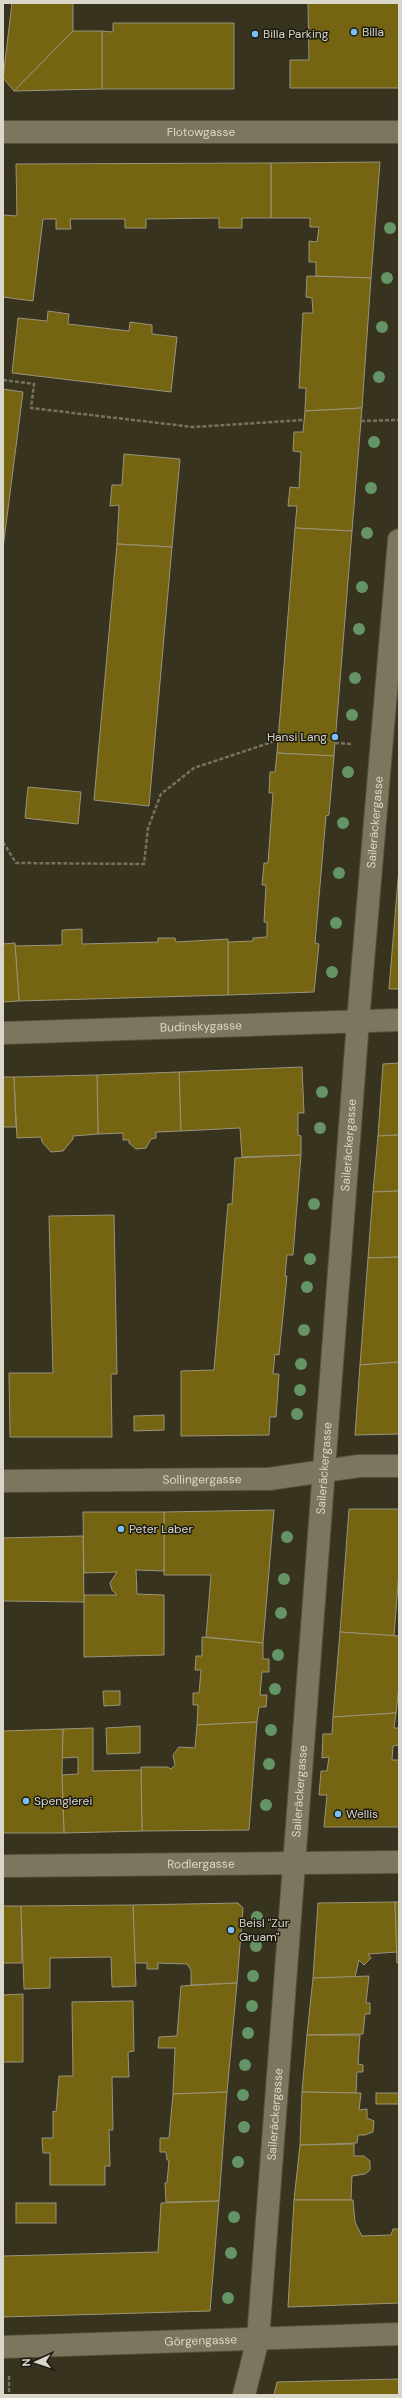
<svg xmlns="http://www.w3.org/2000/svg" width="402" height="2398" viewBox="0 0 402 2398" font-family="'DM Sans',sans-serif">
  <rect width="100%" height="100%" fill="#38331e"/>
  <g fill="#756412" stroke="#9a947b">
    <polygon points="12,3 73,3 73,31 14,91 3,78"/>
    <polygon points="308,3 399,3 399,88 290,88 290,60 309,60"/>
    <polygon points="113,23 234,23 234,89 102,89 102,31 113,32"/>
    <polygon points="73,31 102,31 102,89 14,91"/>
    <polygon points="380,162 371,278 316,276 316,262 309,262 309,241 317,242 319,227 310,227 310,218 271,218 271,163"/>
    <polygon points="271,163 271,218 242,218 242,228 219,228 219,218 146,219 146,228 125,228 125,219 70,219 71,229 56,229 56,219 43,219 33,301 3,297 3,215 17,216 16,164"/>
    <polygon points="307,276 371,278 362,408 305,411 306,388 299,388 303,313 313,313 312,298 306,297"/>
    <polygon points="48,311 69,314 68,324 129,331 130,322 152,325 152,334 177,337 171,392 12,373 18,318 47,321"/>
    <polygon points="3,389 23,392 3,548"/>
    <polygon points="362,408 352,531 295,528 297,506 288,506 290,487 299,488 301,452 293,451 294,432 303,432 305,411"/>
    <polygon points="124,454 180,459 172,547 117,544 119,505 110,506 112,485 122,485"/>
    <polygon points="295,528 352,531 334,756 277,753"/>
    <polygon points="117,544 172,547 149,806 94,800"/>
    <polygon points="277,753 334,756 329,815 326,816 315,943 319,944 314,992 228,995 228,942 253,941 253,938 267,937 267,922 264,922 266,885 262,885 264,863 268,863 273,793 269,793 270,772 275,772"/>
    <polygon points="28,787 81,792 78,824 25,818"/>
    <polygon points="399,868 399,989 389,989"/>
    <polygon points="82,929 82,944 158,942 158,938 175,938 176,942 228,939 228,995 19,1001 15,946 62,945 62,930"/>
    <polygon points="15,943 19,1001 3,1002 3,944"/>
    <polygon points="399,1063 399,1135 378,1136 383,1064"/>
    <polygon points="302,1067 304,1113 298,1113 298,1135 301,1136 301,1155 242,1157 240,1128 181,1131 179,1072"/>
    <polygon points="179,1072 181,1131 156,1132 156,1138 151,1139 146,1148 136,1149 129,1143 129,1140 123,1140 123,1133 98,1134 97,1075"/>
    <polygon points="97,1075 98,1134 73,1136 73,1139 63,1151 51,1152 42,1142 41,1137 17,1138 14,1077"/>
    <polygon points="3,1077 14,1077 16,1127 3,1127"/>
    <polygon points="399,1135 399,1191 373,1192 378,1136"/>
    <polygon points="301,1155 293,1255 287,1255 285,1276 287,1276 279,1355 275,1354 273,1374 279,1374 276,1417 270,1417 269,1435 181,1436 181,1371 214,1370 228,1204 232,1204 235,1158"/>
    <polygon points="399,1191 399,1257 368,1258 373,1192"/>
    <polygon points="114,1215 117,1374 111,1374 112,1437 10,1437 9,1373 53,1373 49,1216"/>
    <polygon points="399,1257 399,1362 360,1365 368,1258"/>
    <polygon points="399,1362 399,1434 355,1435 360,1365"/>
    <polygon points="164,1415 164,1430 134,1431 134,1416"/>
    <polygon points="349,1509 399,1509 399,1571 394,1636 340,1632"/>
    <polygon points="274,1510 263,1643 206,1637 211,1575 164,1575 164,1512"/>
    <polygon points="83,1512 164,1512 164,1571 136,1570 137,1594 164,1595 164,1655 84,1657 84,1595 117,1595 112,1590 110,1583 117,1572 84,1573"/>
    <polygon points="83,1536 84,1602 3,1601 3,1538"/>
    <polygon points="340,1632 399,1636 399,1686 396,1713 333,1717"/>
    <polygon points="202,1637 263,1643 263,1659 269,1659 269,1672 262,1672 260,1695 267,1695 266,1707 259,1707 257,1722 197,1725 198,1705 193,1705 193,1693 199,1693 201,1670 195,1670 196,1656 202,1656"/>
    <polygon points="103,1691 120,1691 120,1705 104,1706"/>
    <polygon points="396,1713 394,1728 399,1728 399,1745 393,1746 392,1760 399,1760 399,1827 324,1827 327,1795 319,1795 321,1771 327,1771 329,1757 322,1758 323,1734 332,1734 333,1717"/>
    <polygon points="257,1722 249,1830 142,1831 141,1767 167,1767 171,1769 175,1765 173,1755 179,1747 195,1748 197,1725"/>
    <polygon points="140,1726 140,1753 107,1754 106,1728"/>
    <polygon points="93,1728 93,1771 141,1770 142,1831 64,1833 62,1775 78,1774 78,1757 62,1758 63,1729"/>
    <polygon points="63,1729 62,1775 64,1833 3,1833 3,1731"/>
    <polygon points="395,1902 397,1952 368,1954 371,1958 364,1965 359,1960 355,1977 313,1978 318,1903"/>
    <polygon points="395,1902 399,1902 399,1963 397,1963"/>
    <polygon points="238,1903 243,1908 237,1983 191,1985 191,1970 187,1964 158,1963 158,1969 147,1969 147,1963 135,1963 133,1905"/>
    <polygon points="133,1905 136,1986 112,1987 111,1957 50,1958 50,1988 24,1989 21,1906"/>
    <polygon points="3,1906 21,1906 22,1963 3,1963"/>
    <polygon points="369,1976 366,2003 370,2003 370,2014 365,2014 363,2034 307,2035 313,1978"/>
    <polygon points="237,1983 227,2092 173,2094 175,2048 158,2048 159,2037 177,2036 181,1986"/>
    <polygon points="23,1994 23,2062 3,2062 3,1995"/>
    <polygon points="133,2001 134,2051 128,2052 129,2077 112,2077 113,2130 109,2130 110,2166 105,2166 105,2185 50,2185 50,2153 43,2153 42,2138 53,2138 53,2111 56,2112 59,2076 73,2076 72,2002"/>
    <polygon points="307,2035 360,2035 358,2064 363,2065 363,2072 357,2072 356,2093 302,2092"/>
    <polygon points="227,2092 219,2201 166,2202 165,2183 167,2183 169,2160 167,2160 166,2152 160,2152 160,2138 169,2138 173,2094"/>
    <polygon points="302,2092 361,2093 359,2110 367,2109 367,2118 374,2121 373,2132 365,2135 358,2135 357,2143 300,2145"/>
    <rect x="376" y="2093" width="23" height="11"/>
    <polygon points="354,2144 354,2156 364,2156 370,2161 370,2170 365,2174 352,2176 351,2200 294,2200 300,2145"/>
    <polygon points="294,2200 353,2200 355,2222 362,2236 391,2235 393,2229 399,2229 399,2303 288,2307"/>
    <polygon points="219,2201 210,2311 3,2317 3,2256 158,2252 161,2203"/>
    <rect x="16" y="2203" width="40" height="20"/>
    <polygon points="399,2379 399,2395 274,2395 277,2382"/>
  </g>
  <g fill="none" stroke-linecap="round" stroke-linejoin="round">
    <defs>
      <g id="minor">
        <path id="s1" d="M3 132H399"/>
        <path id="s2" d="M3 1033 399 1020"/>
        <path id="s3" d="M3 1481 269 1479 359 1466H399"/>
        <path id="s4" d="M3 1866 399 1862"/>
        <path id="s5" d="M3 2347 399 2334"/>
        <path id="s6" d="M244 2395 258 2339 358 1021 399 540"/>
      </g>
    </defs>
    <use href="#minor" stroke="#54503d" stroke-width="24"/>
    <g stroke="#767260" stroke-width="2.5" stroke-dasharray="4 2" stroke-linecap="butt">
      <polyline points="3,380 34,384 31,408 193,427 304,420"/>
      <polyline points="361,421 399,420"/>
      <polyline points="335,743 353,744"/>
      <polyline points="3,842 16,863 144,864 148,828 161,794 194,768 278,740"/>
      <polyline points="9,2376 9,2395"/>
    </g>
    <use href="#minor" stroke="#7c765e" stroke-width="22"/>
  </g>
  <g fill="#659466">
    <circle cx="390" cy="228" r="6"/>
    <circle cx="387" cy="278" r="6"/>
    <circle cx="382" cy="327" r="6"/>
    <circle cx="379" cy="377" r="6"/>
    <circle cx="374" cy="442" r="6"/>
    <circle cx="371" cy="488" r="6"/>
    <circle cx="367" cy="533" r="6"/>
    <circle cx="362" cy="587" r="6"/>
    <circle cx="359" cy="629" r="6"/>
    <circle cx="355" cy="678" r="6"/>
    <circle cx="352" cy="715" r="6"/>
    <circle cx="348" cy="772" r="6"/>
    <circle cx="343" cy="823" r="6"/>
    <circle cx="339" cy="873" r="6"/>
    <circle cx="336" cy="923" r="6"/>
    <circle cx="332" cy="972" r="6"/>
    <circle cx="322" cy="1092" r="6"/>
    <circle cx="320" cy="1128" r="6"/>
    <circle cx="314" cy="1204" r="6"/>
    <circle cx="310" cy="1259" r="6"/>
    <circle cx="307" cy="1287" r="6"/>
    <circle cx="304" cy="1330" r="6"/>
    <circle cx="301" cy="1364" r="6"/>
    <circle cx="300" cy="1390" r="6"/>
    <circle cx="297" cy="1414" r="6"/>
    <circle cx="287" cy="1537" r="6"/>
    <circle cx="284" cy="1579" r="6"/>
    <circle cx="281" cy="1613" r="6"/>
    <circle cx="278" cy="1655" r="6"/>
    <circle cx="275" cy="1689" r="6"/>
    <circle cx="271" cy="1730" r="6"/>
    <circle cx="269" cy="1764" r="6"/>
    <circle cx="266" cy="1805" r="6"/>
    <circle cx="257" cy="1917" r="6"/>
    <circle cx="256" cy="1946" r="6"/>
    <circle cx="253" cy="1976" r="6"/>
    <circle cx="252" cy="2006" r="6"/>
    <circle cx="248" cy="2033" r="6"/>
    <circle cx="245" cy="2065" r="6"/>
    <circle cx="243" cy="2095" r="6"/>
    <circle cx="244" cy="2127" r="6"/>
    <circle cx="238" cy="2162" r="6"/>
    <circle cx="234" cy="2217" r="6"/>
    <circle cx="231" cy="2253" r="6"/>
    <circle cx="228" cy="2298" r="6"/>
  </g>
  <g fill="#7abff8" stroke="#1d1b11" stroke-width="1.5">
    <circle cx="354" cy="32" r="4"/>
    <circle cx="255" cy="34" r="4"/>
    <circle cx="335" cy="737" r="4"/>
    <circle cx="121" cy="1529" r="4"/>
    <circle cx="26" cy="1801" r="4"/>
    <circle cx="338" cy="1814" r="4"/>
    <circle cx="231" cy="1930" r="4"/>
  </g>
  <g text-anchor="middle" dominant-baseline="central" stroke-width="3" stroke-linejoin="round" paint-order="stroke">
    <g font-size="12" fill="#d9d7ca" stroke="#1d1b11" text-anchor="start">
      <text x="362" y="32">Billa</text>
      <text x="263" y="34">Billa Parking</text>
      <text x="327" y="737" text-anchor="end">Hansi Lang</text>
      <text x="129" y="1529">Peter Laber</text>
      <text x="34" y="1801">Spenglerei</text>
      <text x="346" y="1814">Wellis</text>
      <text x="239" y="1923">Beisl "Zur<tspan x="239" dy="14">Gruam"</tspan></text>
    </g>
    <g font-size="12" fill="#d9d7ca" stroke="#1d1b11">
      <text stroke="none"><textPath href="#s1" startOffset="198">Flotowgasse</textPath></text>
      <text stroke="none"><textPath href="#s6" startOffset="1579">Saileräckergasse</textPath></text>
      <text stroke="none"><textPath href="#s2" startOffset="198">Budinskygasse</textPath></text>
      <text stroke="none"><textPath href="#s6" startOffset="1255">Saileräckergasse</textPath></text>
      <text stroke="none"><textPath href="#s6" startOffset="931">Saileräckergasse</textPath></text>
      <text stroke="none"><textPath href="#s3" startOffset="199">Sollingergasse</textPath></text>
      <text stroke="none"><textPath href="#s6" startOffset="607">Saileräckergasse</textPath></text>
      <text stroke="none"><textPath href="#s4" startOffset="198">Rodlergasse</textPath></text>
      <text stroke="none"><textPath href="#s6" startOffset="283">Saileräckergasse</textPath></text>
      <text stroke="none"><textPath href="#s5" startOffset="198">Görgengasse</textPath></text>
    </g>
  </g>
  <rect width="402" height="2398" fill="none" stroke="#d9d7ca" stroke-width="8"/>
  <g transform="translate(36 2362) rotate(267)" stroke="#1d1b11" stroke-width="3" paint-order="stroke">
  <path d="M0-3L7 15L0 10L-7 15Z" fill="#d9d7ca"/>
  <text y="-6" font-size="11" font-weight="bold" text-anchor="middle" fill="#d9d7ca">N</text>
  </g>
</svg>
